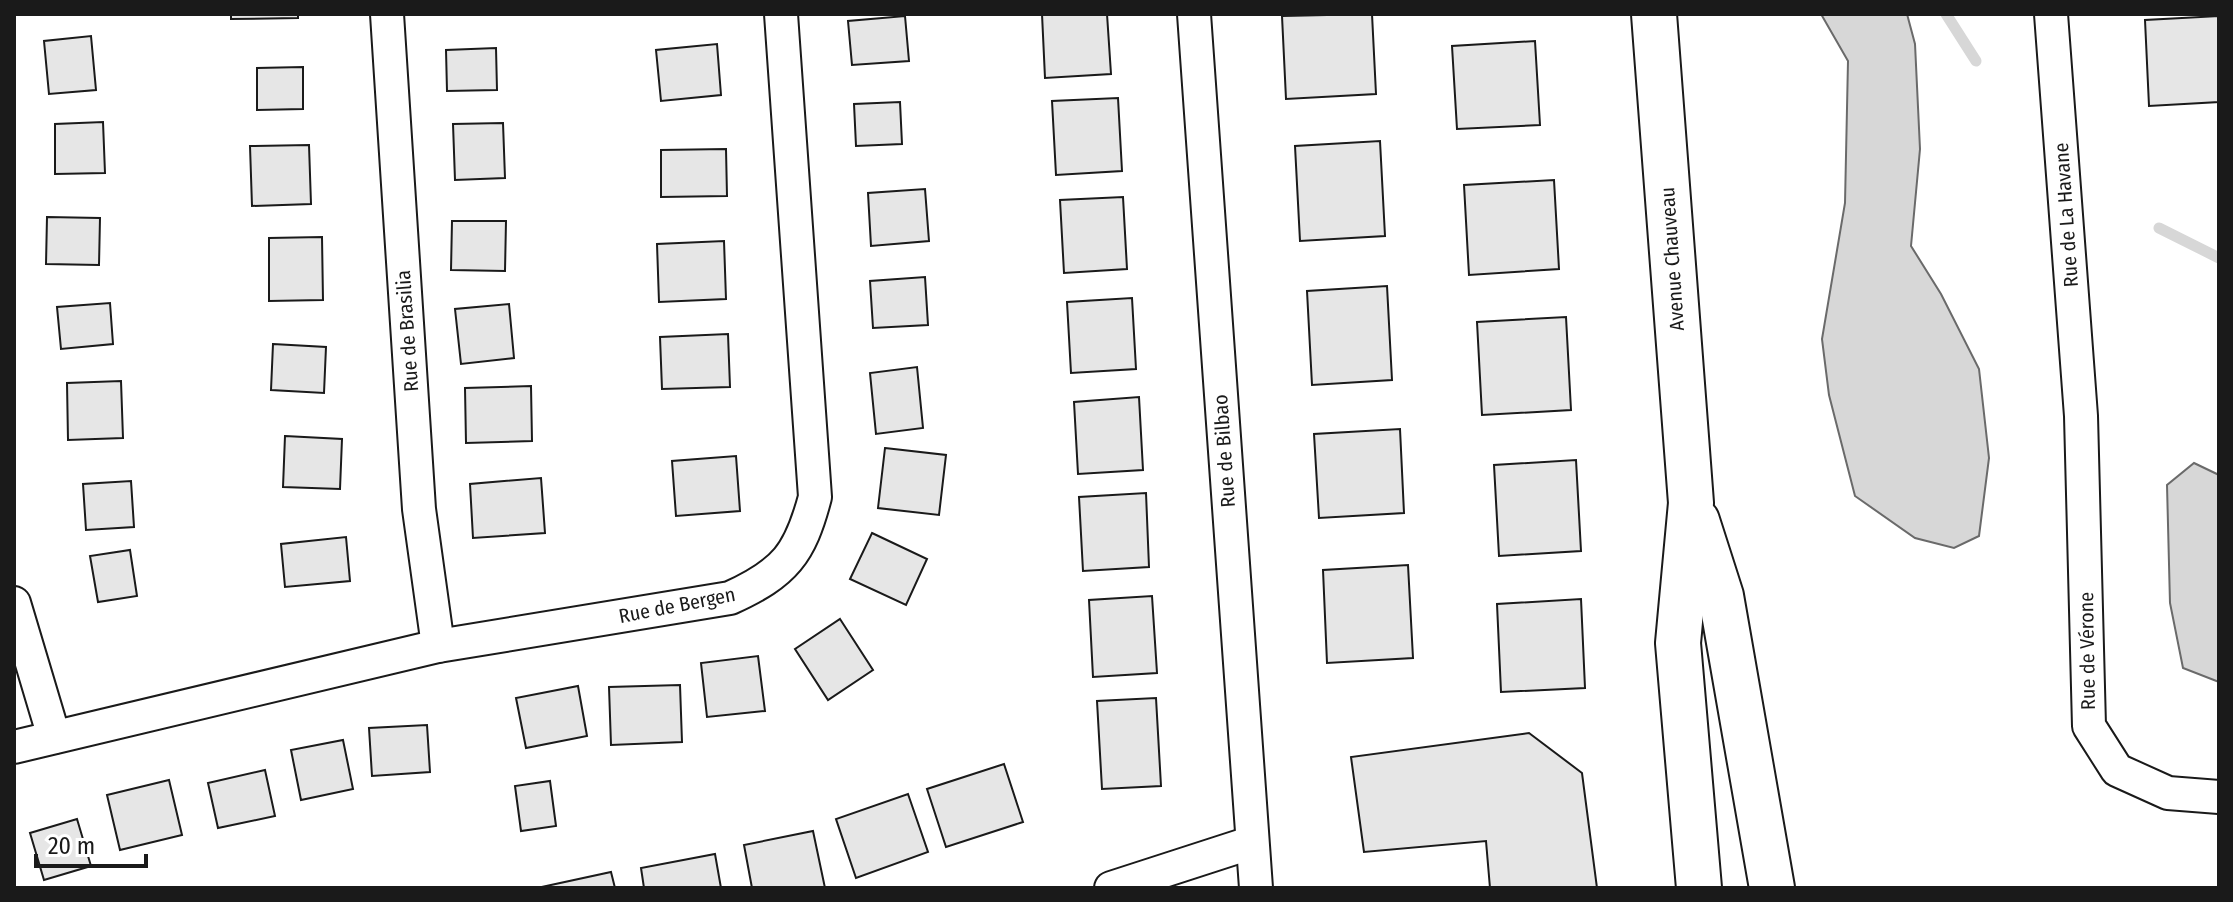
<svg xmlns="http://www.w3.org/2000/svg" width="2233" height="902" viewBox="0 0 2233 902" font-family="'Fira Sans Condensed',sans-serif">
  <rect width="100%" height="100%" fill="#fff"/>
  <g fill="#d7d7d7" stroke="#6a6a6a" stroke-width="2">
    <polygon points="1821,14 1907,14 1915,44 1920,149 1911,246 1941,294 1979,369 1989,458 1979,536 1954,548 1915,538 1855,496 1829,395 1822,339 1845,203 1848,61"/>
    <polygon points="2194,463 2219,475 2219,682 2183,668 2170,603 2167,485"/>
  </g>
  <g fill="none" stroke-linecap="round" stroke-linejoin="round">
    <g stroke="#d7d7d7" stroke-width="11">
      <polyline points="1946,14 1976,61"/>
      <polyline points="2159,228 2219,258"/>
    </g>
  </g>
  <g fill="#e6e6e6" stroke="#1a1a1a" stroke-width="2">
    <polygon points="231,14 298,14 298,18 231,19"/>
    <polygon points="1042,14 1107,14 1111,74 1045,78"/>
    <polygon points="1372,14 1376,94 1286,99 1282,16"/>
    <polygon points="905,16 909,61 852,65 848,21"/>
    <polygon points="2219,16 2219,102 2149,106 2145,20"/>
    <polygon points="91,36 96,90 49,94 44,41"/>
    <polygon points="1535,41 1540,125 1457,129 1452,46"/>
    <polygon points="717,44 721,95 661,101 656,50"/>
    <polygon points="496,48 497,90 447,91 446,50"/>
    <polygon points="303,67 303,109 257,110 257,68"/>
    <polygon points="1118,98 1122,171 1056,175 1052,101"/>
    <polygon points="900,102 902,144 856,146 854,104"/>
    <polygon points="103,122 105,173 55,174 55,124"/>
    <polygon points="503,123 505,178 455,180 453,124"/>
    <polygon points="1380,141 1385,236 1300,241 1295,146"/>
    <polygon points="309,145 311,204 252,206 250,146"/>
    <polygon points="726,149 727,196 661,197 661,150"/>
    <polygon points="1554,180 1559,269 1469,275 1464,185"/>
    <polygon points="925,189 929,241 871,246 868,193"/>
    <polygon points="1123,197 1127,269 1064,273 1060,200"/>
    <polygon points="47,217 100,218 99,265 46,264"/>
    <polygon points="452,221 506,221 505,271 451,270"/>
    <polygon points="322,237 323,300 269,301 269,238"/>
    <polygon points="724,241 726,299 659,302 657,244"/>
    <polygon points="925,277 928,325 873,328 870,281"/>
    <polygon points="1387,286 1392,380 1312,385 1307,291"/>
    <polygon points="1132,298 1136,369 1071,373 1067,302"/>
    <polygon points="110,303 113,344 61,349 57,307"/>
    <polygon points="509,304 514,358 461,364 455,309"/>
    <polygon points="1566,317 1571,410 1482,415 1477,322"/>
    <polygon points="728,334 730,387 662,389 660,337"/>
    <polygon points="273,344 326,347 324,393 271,390"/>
    <polygon points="917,367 923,428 876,434 870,373"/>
    <polygon points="121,381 123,438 68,440 67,383"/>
    <polygon points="531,386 532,441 466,443 465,388"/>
    <polygon points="1139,397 1143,470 1078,474 1074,402"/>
    <polygon points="1400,429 1404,513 1319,518 1314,434"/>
    <polygon points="285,436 342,439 340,489 283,487"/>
    <polygon points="885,448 946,455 939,515 878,508"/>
    <polygon points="736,456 740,511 676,516 672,461"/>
    <polygon points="1576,460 1581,551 1499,556 1494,465"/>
    <polygon points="541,478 545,533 473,538 470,484"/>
    <polygon points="131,481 134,527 86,530 83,484"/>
    <polygon points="1146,493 1149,567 1083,571 1079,497"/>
    <polygon points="872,533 927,559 906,605 850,579"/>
    <polygon points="346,537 350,581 285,587 281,544"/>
    <polygon points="130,550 137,596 98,602 90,556"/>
    <polygon points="1408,565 1413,658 1327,663 1323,570"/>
    <polygon points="1152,596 1157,673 1093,677 1089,600"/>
    <polygon points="1581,599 1585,688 1501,692 1497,604"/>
    <polygon points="840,619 873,670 828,700 795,649"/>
    <polygon points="758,656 765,711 707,717 701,663"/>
    <polygon points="680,685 682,742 611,745 609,687"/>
    <polygon points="578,686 587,736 526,748 516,698"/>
    <polygon points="1156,698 1161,786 1102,789 1097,701"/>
    <polygon points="427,725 430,772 372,776 369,728"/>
    <polygon points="1529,733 1582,773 1597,888 1490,888 1486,841 1364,852 1351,757"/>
    <polygon points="343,740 353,789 301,800 291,750"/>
    <polygon points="1004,764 1023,822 946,847 927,789"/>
    <polygon points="265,770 275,816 218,828 208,783"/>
    <polygon points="169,780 182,835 120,850 107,795"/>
    <polygon points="550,781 556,826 521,831 515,786"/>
    <polygon points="908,794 928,852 856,878 836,819"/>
    <polygon points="77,819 91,866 44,880 30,833"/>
    <polygon points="813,831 825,888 752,888 744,845"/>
    <polygon points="715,854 721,888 644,888 641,868"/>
    <polygon points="611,872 615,888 537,888"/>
  </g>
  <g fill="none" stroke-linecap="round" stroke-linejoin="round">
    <defs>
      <g id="minor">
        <polyline points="387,14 419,509 438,646"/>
        <polyline points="1194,14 1256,888"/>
        <polyline points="2051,14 2081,416 2089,726 2117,770 2168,793 2219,797"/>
        <polyline points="14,603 54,737"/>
        <path d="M14 747 438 646 730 598C785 573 800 554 815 497L781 14"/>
        <polyline points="1111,888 1250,843"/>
      </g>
      <g id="secondary">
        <polyline points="1654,14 1691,503 1678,643 1699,888"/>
        <polyline points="1697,521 1721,596 1772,888"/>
      </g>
    </defs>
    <use href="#minor" stroke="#1a1a1a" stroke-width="36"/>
    <use href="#secondary" stroke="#1a1a1a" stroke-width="48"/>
    <use href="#minor" stroke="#fff" stroke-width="32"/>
    <use href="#secondary" stroke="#fff" stroke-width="44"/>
  </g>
  <g text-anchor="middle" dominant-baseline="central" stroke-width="6" stroke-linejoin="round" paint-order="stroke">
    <g font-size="20" fill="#1a1a1a" stroke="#fff">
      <text transform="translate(2066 215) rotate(-94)">Rue de La Havane</text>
      <text transform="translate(1672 259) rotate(-94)">Avenue Chauveau</text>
      <text transform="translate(407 331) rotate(-94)">Rue de Brasilia</text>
      <text transform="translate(1224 451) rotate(-94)">Rue de Bilbao</text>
      <text transform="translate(677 605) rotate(-11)">Rue de Bergen</text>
      <text transform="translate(2087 651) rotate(-91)">Rue de Vérone</text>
    </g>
  </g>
  <rect width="2233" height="902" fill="none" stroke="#1a1a1a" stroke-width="32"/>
  <path d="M36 854v12h110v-12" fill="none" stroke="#1a1a1a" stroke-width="4"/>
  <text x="48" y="854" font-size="24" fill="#1a1a1a" stroke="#ffffff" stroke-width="6" paint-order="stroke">20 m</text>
</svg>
